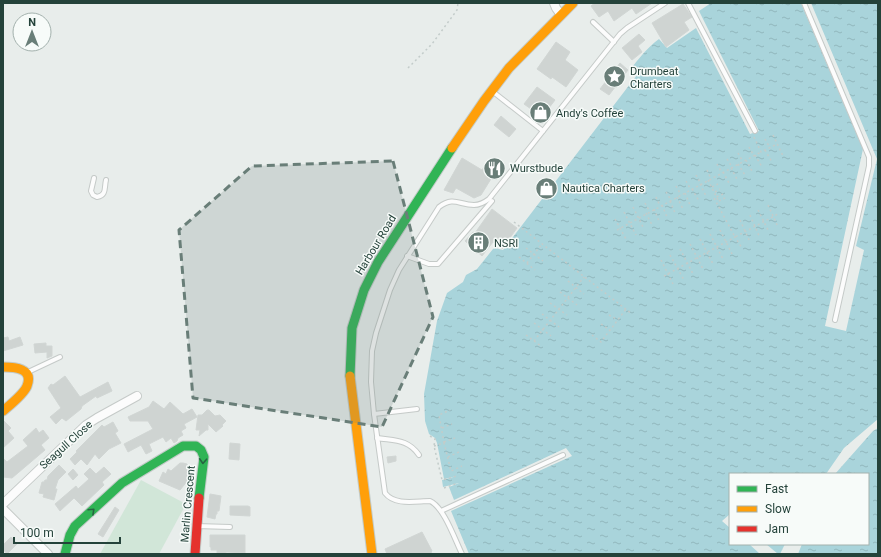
<svg xmlns="http://www.w3.org/2000/svg" width="881" height="557" viewBox="0 0 881 557" font-family="Roboto,sans-serif">
  <defs>
    <pattern id="water-ripples" width="26" height="14" patternUnits="userSpaceOnUse"><rect width="26" height="14" fill="#a9d4db"/><path d="M2 4q2-2 4 0t4 0M15 11q2-2 4 0t4 0" fill="none" stroke="#91b7bd"/></pattern>
  </defs>
  <rect width="100%" height="100%" fill="#e8edeb"/>
  <polygon fill="#d1e6d8" points="141,480 186,504 159,554 100,554"/>
  <g fill="url(#water-ripples)">
    <path d="M711 3H801L863 149 825 326 846 331 864 250 856 246 877 159 811 3H878V419L844 448 826 474H730V514L722 521 730 528V544H749L760 554H469L451 511 572 456 566 448 454 500 449 487 459 483 443 487 442 480 457 476 444 479 437 443 435 438 429 434 425 421 424 394 437 321 447 293 463 282 466 275 477 269 493 249 495 248 503 250 640 71 633 66C641 56 648 47 659 39L667 48 696 28 750 134 759 131 699 11Z"/>
    <polygon points="878,428 878,554 798,554 802,544 868,544 868,474 835,474 873,431"/>
    <polygon points="766,544 785,544 780,554 778,554"/>
  </g>
  <g fill="#cfd4d2" stroke="#d1d6d4">
    <polygon points="595,3 652,3 636,14 632,8 614,21 608,11 599,17 591,6"/>
    <polygon points="683,4 692,17 684,22 689,30 666,47 652,23"/>
    <polygon points="639,34 645,40 638,46 642,52 632,60 622,48"/>
    <polygon points="556,42 570,52 565,60 578,70 566,87 552,77 551,79 537,69"/>
    <polygon points="620,63 628,70 609,95 600,89"/>
    <polygon points="537,87 555,100 542,117 524,104"/>
    <polygon points="501,116 516,129 509,137 494,125"/>
    <polygon points="462,158 482,170 489,160 504,170 499,177 494,174 481,195 474,198 456,188 453,193 444,190"/>
    <polygon points="492,209 517,228 502,249 493,242 482,256 465,241 473,232 475,233"/>
    <polygon points="8,337 9,341 20,337 23,345 3,351 3,338"/>
    <polygon points="46,343 46,346 52,346 52,356 47,358 47,352 35,353 34,344"/>
    <polygon points="65,376 80,397 108,382 112,391 97,398 96,396 82,406 81,409 66,421 62,418 56,424 50,417 61,408 48,388 51,384 53,385"/>
    <polygon points="153,401 164,409 170,402 183,414 192,409 197,417 184,424 186,428 181,431 183,435 178,438 177,441 174,443 171,438 166,442 163,437 149,444 152,451 146,454 141,445 128,452 124,444 153,429 148,421 130,421 128,417 149,407"/>
    <polygon points="207,410 209,410 215,416 220,415 226,421 222,425 223,426 216,432 208,424 208,430 206,430 199,436 200,430 196,430 198,415 202,415"/>
    <polygon points="3,420 11,428 8,431 14,438 3,448"/>
    <polygon points="113,422 118,431 115,433 121,443 109,449 99,459 95,454 87,465 81,459 75,465 70,459 77,452 76,451 102,425 104,427"/>
    <polygon points="36,428 39,433 43,430 49,438 41,445 45,450 12,478 3,477 3,458 7,462 28,446 23,440"/>
    <polygon points="230,443 240,444 239,460 229,459"/>
    <polygon points="396,456 396,461 388,463 387,457"/>
    <polygon points="180,463 183,463 187,464 188,467 189,479 180,490 159,481 163,472 166,474 168,469 171,471"/>
    <polygon points="59,465 66,472 58,480 55,489 57,489 54,500 43,497 44,494 39,493 42,482 44,482 45,480 47,480 48,476"/>
    <polygon points="104,467 111,474 102,482 104,485 82,506 74,498 60,511 55,504 76,486 78,489 89,479 84,474 90,468 96,474"/>
    <polygon points="73,469 78,475 73,480 68,474"/>
    <polygon points="210,494 221,496 219,511 217,511 217,514 216,514 215,519 207,517"/>
    <polygon points="230,506 248,506 250,507 250,516 230,515"/>
    <polygon points="115,507 119,510 103,537 98,534"/>
    <polygon points="422,532 432,551 431,552 432,554 387,554 385,549"/>
    <polygon points="210,535 245,535 245,553 226,552 226,554 217,554 217,550 211,550 211,547 210,547"/>
    <polygon points="11,537 17,544 7,554 3,549 3,545"/>
  </g>
  <g fill="none" stroke-linecap="round" stroke-linejoin="round">
    <defs>
      <g id="lane">
        <polyline points="688,3 755,131"/>
        <polyline points="804,3 869,157 869,166 835,320"/>
        <polyline points="593,22 614,42"/>
        <polyline points="492,91 543,131"/>
        <path d="M94 178 91 191 93 195 97 197C107 195 104 188 106 180"/>
        <polyline points="407,256 429,264 438,264 492,201"/>
        <polyline points="26,373 60,357"/>
        <polyline points="374,414 417,409"/>
        <path d="M377 438C395 441 408 439 419 455"/>
        <polyline points="441,511 563,455"/>
        <polyline points="196,526 230,527"/>
        <path d="M462 554C455 540 444 507 430 501 416 501 395 506 385 493L374 414 371 382 372 351 376 333 390 290 399 270 439 207C454 196 459 205 474 205 480 205 485 202 489 199L620 34 627 28 665 3"/>
      </g>
      <g id="street">
        <polyline points="554,3 556,8 561,15"/>
        <polyline points="3,504 86,425 97,418 137,396"/>
        <polyline points="3,509 48,554"/>
      </g>
      <g id="fast">
        <polyline points="350,376 352,328 364,290 378,262 452,148"/>
        <polyline points="65,554 70,535 75,526 122,483 183,446 196,446 201,450 204,457 199,498"/>
      </g>
      <g id="slow">
        <polyline points="452,148 484,101 509,68 573,3"/>
        <path d="M3 367C14 367 34 368 27 386 24 394 10 405 3 411"/>
        <polyline points="350,376 372,554"/>
      </g>
      <polyline id="jam" points="195,554 199,498"/>
    </defs>
    <use href="#lane" stroke="#c5cac8" stroke-width="6"/>
    <use href="#street" stroke="#c5cac8" stroke-width="10"/>
    <use href="#fast" stroke="#c3cbc8" stroke-width="11"/>
    <use href="#slow" stroke="#c3cbc8" stroke-width="11"/>
    <use href="#jam" stroke="#c3cbc8" stroke-width="11"/>
    <g stroke="#c3ccca" stroke-width="1.5" stroke-dasharray="2 3" stroke-linecap="butt">
      <polyline points="408,68 432,44 457,10 458,3"/>
      <polyline points="773,135 783,156"/>
      <polyline points="754,137 761,152 777,144"/>
      <polyline points="765,139 770,148"/>
      <polyline points="749,147 754,156"/>
      <polyline points="765,150 772,162"/>
      <polyline points="738,153 743,162"/>
      <polyline points="755,155 762,167"/>
      <polyline points="727,159 732,167"/>
      <polyline points="746,160 752,171"/>
      <polyline points="717,164 722,173"/>
      <polyline points="738,164 745,175"/>
      <polyline points="731,168 737,179"/>
      <polyline points="707,170 711,179"/>
      <polyline points="723,172 729,183"/>
      <polyline points="696,175 701,184"/>
      <polyline points="708,180 719,202"/>
      <polyline points="686,181 691,190"/>
      <polyline points="700,184 706,196"/>
      <polyline points="676,186 681,195"/>
      <polyline points="712,187 718,184"/>
      <polyline points="692,189 699,201"/>
      <polyline points="666,192 671,200"/>
      <polyline points="715,192 720,189"/>
      <polyline points="685,193 690,205"/>
      <polyline points="723,194 714,198 735,237 778,214"/>
      <polyline points="656,197 660,206"/>
      <polyline points="677,197 683,209"/>
      <polyline points="670,201 675,213"/>
      <polyline points="719,201 725,198"/>
      <polyline points="645,203 650,212"/>
      <polyline points="662,205 667,217"/>
      <polyline points="768,205 778,227"/>
      <polyline points="633,207 644,229"/>
      <polyline points="654,209 659,221"/>
      <polyline points="758,210 769,232"/>
      <polyline points="624,212 636,235"/>
      <polyline points="646,213 652,225"/>
      <polyline points="750,215 760,238"/>
      <polyline points="615,219 626,239"/>
      <polyline points="740,220 750,242"/>
      <polyline points="514,222 632,314"/>
      <polyline points="617,230 761,152"/>
      <polyline points="720,230 732,254"/>
      <polyline points="710,234 723,259"/>
      <polyline points="700,239 713,264"/>
      <polyline points="690,244 703,269"/>
      <polyline points="526,248 543,261"/>
      <polyline points="680,249 693,274"/>
      <polyline points="670,255 684,280"/>
      <polyline points="519,257 535,270"/>
      <polyline points="661,260 673,284"/>
      <polyline points="527,263 542,244"/>
      <polyline points="664,276 735,237 742,248"/>
      <polyline points="568,281 584,294"/>
      <polyline points="560,292 577,305"/>
      <polyline points="550,303 567,315"/>
      <polyline points="542,314 559,327"/>
      <polyline points="609,315 618,320"/>
      <polyline points="534,323 551,336"/>
      <polyline points="601,324 610,330"/>
      <polyline points="526,335 542,347"/>
      <polyline points="592,335 601,342 626,309"/>
      <polyline points="534,341 584,277"/>
      <polyline points="442,428 452,424"/>
      <polyline points="430,436 435,439 434,446 442,480 457,476"/>
      <polyline points="444,442 455,438"/>
      <polyline points="444,443 439,415 450,410"/>
      <polyline points="434,446 444,443 451,471 462,466"/>
      <polyline points="448,457 459,452"/>
      <polyline points="444,488 458,483"/>
    </g>
    <use href="#lane" stroke="#fcfcfc" stroke-width="4"/>
    <use href="#street" stroke="#fcfcfc" stroke-width="8"/>
    <use href="#fast" stroke="#30b455" stroke-width="9"/>
    <use href="#slow" stroke="#ff9f0a" stroke-width="9"/>
    <use href="#jam" stroke="#e5322d" stroke-width="9"/>
  </g>
  <defs><path id="oneway-chevron" d="M-2-3.5L2.5 0L-2 3.5" fill="none" stroke-width="1.6" stroke-linecap="round" stroke-linejoin="round"/></defs>
  <g stroke="#286442">
    <use href="#oneway-chevron" transform="translate(203 461) rotate(93)"/>
    <use href="#oneway-chevron" transform="translate(92 511) rotate(-43)"/>
  </g>
  <path fill="#697e78" fill-opacity="0.2" stroke="#697e78" stroke-width="3" stroke-dasharray="8 5" stroke-linejoin="round" d="M393 161 433 317 382 427 193 398 179 230 252 166Z"/>
  <defs>
    <symbol id="sight-disc" viewBox="-11 -11 22 22"><circle r="9.5" fill="#697e78" stroke="#f7fbf9"/><path d="M0-6L1.8-2.2L6-1.7L2.9 1.2L3.7 5.4L0 3.3L-3.7 5.4L-2.9 1.2L-6-1.7L-1.8-2.2Z" fill="#fff"/></symbol>
    <symbol id="shop-disc" viewBox="-11 -11 22 22"><circle r="9.5" fill="#697e78" stroke="#f7fbf9"/><path d="M-5-2.5h2.3a2.7 3.5 0 0 1 5.4 0H5L5.5 6h-11ZM-1.5-2.5h3a1.5 2.3 0 0 0-3 0Z" fill="#fff"/></symbol>
    <symbol id="restaurant-disc" viewBox="-11 -11 22 22"><circle r="9.5" fill="#697e78" stroke="#f7fbf9"/><path d="M-5-6h1v4h1v-4h1v4h1v-4h1v5L-1.5 .5V6h-2V.5L-5-1ZM5-6V6H3V1.5H1.5Q1.5-4 5-6Z" fill="#fff"/></symbol>
    <symbol id="building-disc" viewBox="-11 -11 22 22"><circle r="9.5" fill="#697e78" stroke="#f7fbf9"/><path d="M-4-6H4V6H1V3H-1V6H-4ZM-2.5-4.3h1.7v1.8h-1.7ZM.8-4.3h1.7v1.8H.8ZM-2.5-1h1.7V.8h-1.7ZM.8-1h1.7V.8H.8Z" fill="#fff"/></symbol>
  </defs>
  <g fill-rule="evenodd">
    <use href="#sight-disc" x="602" y="64" width="25" height="25"/>
    <use href="#shop-disc" x="528" y="100" width="25" height="25"/>
    <use href="#restaurant-disc" x="482" y="156" width="25" height="25"/>
    <use href="#shop-disc" x="534" y="176" width="25" height="25"/>
    <use href="#building-disc" x="466" y="230" width="25" height="25"/>
  </g>
  <g text-anchor="middle" dominant-baseline="central" stroke-width="3" stroke-linejoin="round" paint-order="stroke">
    <g font-size="11" fill="#24423a" stroke="#f7fbf9" text-anchor="start">
      <text x="630" y="71">Drumbeat<tspan x="630" dy="13">Charters</tspan></text>
      <text x="556" y="113">Andy's Coffee</text>
      <text x="510" y="168">Wurstbude</text>
      <text x="562" y="188">Nautica Charters</text>
      <text x="494" y="243">NSRI</text>
    </g>
    <g font-size="11" fill="#24423a" stroke="#f7fbf9">
      <text transform="translate(376 245) rotate(-59)">Harbour Road</text>
      <text transform="translate(66 445) rotate(-42)">Seagull Close</text>
      <text transform="translate(188 504) rotate(-85)">Marlin Crescent</text>
    </g>
  </g>
  <rect width="881" height="557" fill="none" stroke="#24423a" stroke-width="8"/>
  <rect x="729" y="473" width="140" height="72" fill="#f7fbf9" stroke="#a3b1ad"/>
  <rect x="737" y="486" width="20" height="6" fill="#30b455" stroke="#a3b1ad"/>
  <text x="765" y="493" font-size="12" fill="#24423a">Fast</text>
  <rect x="737" y="506" width="20" height="6" fill="#ff9f0a" stroke="#a3b1ad"/>
  <text x="765" y="513" font-size="12" fill="#24423a">Slow</text>
  <rect x="737" y="526" width="20" height="6" fill="#e5322d" stroke="#a3b1ad"/>
  <text x="765" y="533" font-size="12" fill="#24423a">Jam</text>
  <g transform="translate(32 32)"><circle r="19" fill="#f7fbf9" stroke="#a3b1ad"/>
  <path d="M0-3L7 15L0 10L-7 15Z" fill="#697e78"/>
  <text y="-6" font-size="11" font-weight="bold" text-anchor="middle" fill="#24423a">N</text>
  </g>
  <path d="M14 537v6h106v-6" fill="none" stroke="#24423a" stroke-width="2"/>
  <text x="20" y="537" font-size="12" fill="#24423a" stroke="#f7fbf9" stroke-width="3" paint-order="stroke">100 m</text>
</svg>
